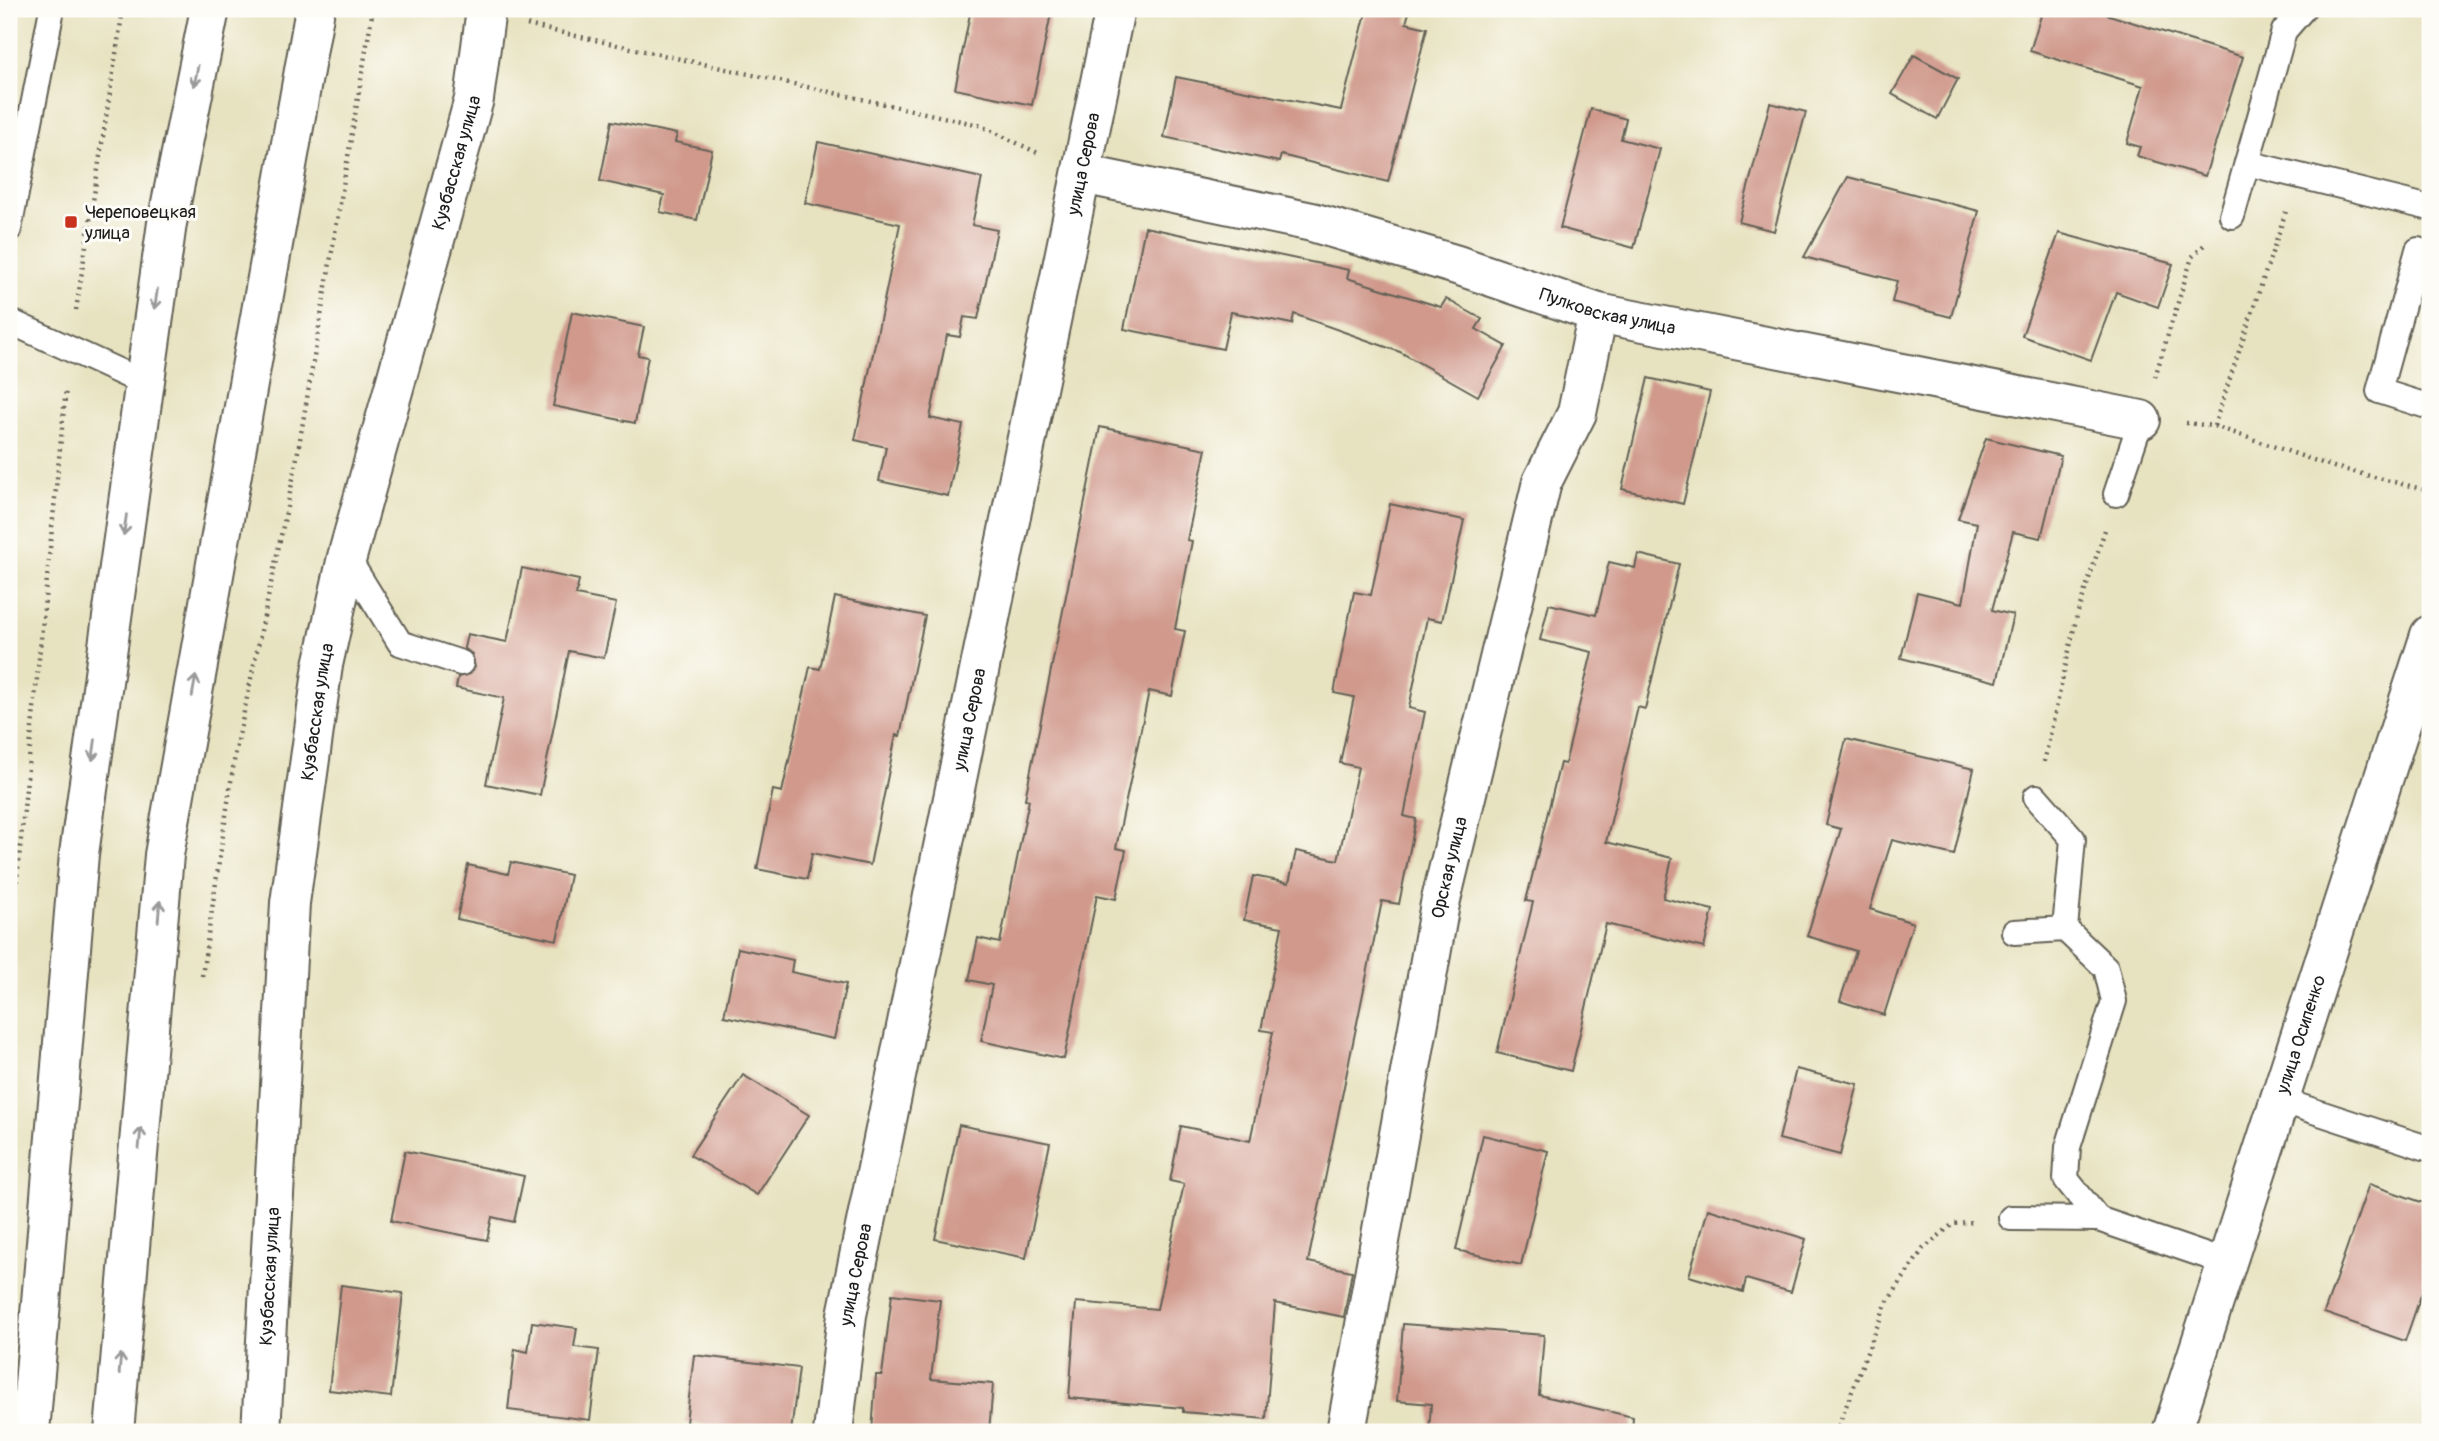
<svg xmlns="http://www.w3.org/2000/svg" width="2439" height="1441" viewBox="0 0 2439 1441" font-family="Pangolin,sans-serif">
  <rect width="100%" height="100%" fill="#fdfcf7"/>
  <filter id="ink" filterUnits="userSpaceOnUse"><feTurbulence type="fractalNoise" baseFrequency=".0143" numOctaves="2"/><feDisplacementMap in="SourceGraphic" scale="14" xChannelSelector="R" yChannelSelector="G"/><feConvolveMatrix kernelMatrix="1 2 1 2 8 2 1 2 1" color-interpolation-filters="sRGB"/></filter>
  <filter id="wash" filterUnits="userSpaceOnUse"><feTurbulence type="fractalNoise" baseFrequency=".00686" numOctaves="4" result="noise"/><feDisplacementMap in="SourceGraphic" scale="28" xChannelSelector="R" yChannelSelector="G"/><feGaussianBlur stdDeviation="1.57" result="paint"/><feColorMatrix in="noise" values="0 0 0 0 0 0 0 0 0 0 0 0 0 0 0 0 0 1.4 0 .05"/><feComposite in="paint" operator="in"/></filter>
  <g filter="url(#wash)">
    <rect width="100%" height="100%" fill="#e7e2c0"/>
    <g id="blocks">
      <g fill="#d0998c">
        <polygon points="971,9 1052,9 1032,105 955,89"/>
        <polygon points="1367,9 1410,9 1406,23 1427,28 1388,182 1281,155 1279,162 1164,137 1176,77 1341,110"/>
        <polygon points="2043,9 2090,9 2243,57 2205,176 2137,156 2140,147 2127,143 2143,86 2030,51"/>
        <polygon points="1914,55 1958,79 1937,119 1892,94"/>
        <polygon points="1770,103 1806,112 1774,231 1739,222"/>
        <polygon points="1591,109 1626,119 1621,139 1660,149 1634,248 1560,228"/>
        <polygon points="612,121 677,134 675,142 712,150 697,220 660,212 664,195 600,181"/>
        <polygon points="818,142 982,178 972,225 997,230 978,319 964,317 960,337 947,335 930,418 963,425 948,496 879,481 886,447 855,440 900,224 805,203"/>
        <polygon points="1848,177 1979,211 1951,317 1892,302 1897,281 1804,257"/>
        <polygon points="1145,227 1349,270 1347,278 1441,307 1446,299 1482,319 1476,329 1506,346 1478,396 1400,352 1294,314 1292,324 1231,312 1223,349 1124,329"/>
        <polygon points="2059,233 2173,264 2158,307 2116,292 2091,360 2022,336"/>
        <polygon points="572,312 644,327 638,355 648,357 635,423 553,406"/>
        <polygon points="1648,378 1710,392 1683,504 1622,489"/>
        <polygon points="1100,427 1206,449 1187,540 1192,541 1175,629 1185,631 1172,696 1149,691 1116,848 1126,850 1116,899 1097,895 1064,1059 981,1041 992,985 969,980 978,938 1000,943 1029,800 1025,799"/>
        <polygon points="1986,438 2061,456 2041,538 2013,532 1992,610 2013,615 1997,682 1901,658 1917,592 1963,603 1977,523 1958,519"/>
        <polygon points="1390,504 1464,520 1442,621 1427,618 1409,708 1425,712 1404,816 1416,819 1399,904 1382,901 1308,1262 1352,1271 1344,1317 1275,1303 1266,1419 1183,1412 1183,1408 1069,1398 1076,1302 1157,1309 1184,1184 1170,1181 1181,1126 1250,1141 1273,1032 1261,1030 1282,927 1244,920 1253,876 1289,883 1296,851 1338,860 1358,767 1340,763 1354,697 1334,693 1354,592 1371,595"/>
        <polygon points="1638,554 1679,564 1645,709 1638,707 1606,842 1672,858 1663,898 1713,910 1704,948 1606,924 1571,1071 1497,1053 1533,902 1526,901 1560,763 1565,764 1592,652 1540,640 1549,604 1596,615 1609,562 1635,568"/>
        <polygon points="522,568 579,580 576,595 616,603 604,658 569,651 540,795 486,784 504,698 456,688 458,677 470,674 475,667 472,654 464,648 467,634 507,642"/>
        <polygon points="835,597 925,616 900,736 896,735 870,865 812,853 807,879 757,869 773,790 782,792 810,667 820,669"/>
        <polygon points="1846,739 1974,769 1954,855 1892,840 1870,909 1913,923 1884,1015 1840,1001 1856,951 1807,936 1841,829 1826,825"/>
        <polygon points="511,862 570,875 557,940 457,919 468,865 508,874"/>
        <polygon points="738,948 793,960 791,972 846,984 834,1039 724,1016"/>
        <polygon points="1796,1069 1858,1084 1840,1155 1779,1139"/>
        <polygon points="743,1075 809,1115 757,1195 690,1155"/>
        <polygon points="959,1125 1050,1143 1026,1258 935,1239"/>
        <polygon points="1483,1135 1548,1151 1521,1265 1456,1250"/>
        <polygon points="405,1151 524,1176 514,1222 492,1217 487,1240 391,1221"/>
        <polygon points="2369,1184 2430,1205 2430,1269 2405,1341 2324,1313"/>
        <polygon points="1708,1209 1806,1239 1791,1292 1746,1279 1743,1292 1689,1276"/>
        <polygon points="341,1285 403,1293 391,1397 329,1390"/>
        <polygon points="892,1294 940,1300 931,1379 993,1384 989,1432 872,1432 876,1375 882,1375"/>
        <polygon points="532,1322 577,1328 574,1347 599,1350 590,1420 508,1410 515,1349 528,1352"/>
        <polygon points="1403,1324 1544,1335 1539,1395 1633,1417 1632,1432 1429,1432 1431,1404 1397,1401"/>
        <polygon points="694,1355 799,1368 791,1432 759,1432 686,1423"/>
      </g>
    </g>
  </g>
  <g filter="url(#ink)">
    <use href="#blocks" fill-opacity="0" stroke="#636155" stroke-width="2"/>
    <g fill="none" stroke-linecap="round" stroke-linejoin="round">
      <defs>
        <g id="service">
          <polyline points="2247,163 2430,208"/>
          <polyline points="2232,216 2284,31 2303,9"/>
          <polyline points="9,229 52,9"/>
          <polyline points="2418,250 2379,391 2430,407"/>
          <polyline points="9,321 144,383"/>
          <polyline points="2116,494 2141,420"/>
          <polyline points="347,557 400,643 461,663"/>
          <polyline points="2014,932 2065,929"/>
          <polyline points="2280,1100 2430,1149"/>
          <polyline points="2011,1218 2098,1219 2066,1179 2068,1147 2114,1001 2106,968 2065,929 2073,839 2036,797"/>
          <polyline points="2098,1219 2227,1263"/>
        </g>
        <g id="minor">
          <path id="s1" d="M1082 174 1312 222 1457 265 1598 313 2141 420"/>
          <path id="s2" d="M261 1432 290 903 323 665 347 557 474 99 486 9"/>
          <path id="s3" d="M833 1432 847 1315 1115 9"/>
          <path id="s4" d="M1346 1432 1440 904 1542 482 1577 413 1598 313"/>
          <path id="s5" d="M2172 1432 2430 635"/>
        </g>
        <g id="primary">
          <polyline points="30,1432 79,854 167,223 210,9"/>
          <polyline points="114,1432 164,855 315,9"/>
        </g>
      </defs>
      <use href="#service" stroke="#636155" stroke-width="28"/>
      <use href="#minor" stroke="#636155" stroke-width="42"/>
      <use href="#primary" stroke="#636155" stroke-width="42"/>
      <g stroke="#636155" stroke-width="4.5" stroke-dasharray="2 5" stroke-linecap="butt">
        <polyline points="527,25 979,125 1040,154"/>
        <polyline points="76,310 123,9"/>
        <polyline points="2155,377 2192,257 2206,243"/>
        <polyline points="2186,423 2214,426 2334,467 2430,491"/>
        <polyline points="2214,426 2286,211"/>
        <polyline points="2044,762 2077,615 2106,527"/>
        <polyline points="9,959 66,388"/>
        <polyline points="202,976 235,755 295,469 373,9"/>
        <polyline points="1836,1432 1886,1304 1923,1249 1953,1224 1975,1222"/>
      </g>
      <use href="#service" stroke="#fff" stroke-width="24"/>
      <use href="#minor" stroke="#fff" stroke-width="38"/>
      <use href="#primary" stroke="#fff" stroke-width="38"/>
    </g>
    <defs><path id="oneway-shaft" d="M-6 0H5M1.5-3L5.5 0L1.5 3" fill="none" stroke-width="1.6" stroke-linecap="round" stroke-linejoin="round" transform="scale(1.75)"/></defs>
    <g stroke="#999">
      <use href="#oneway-shaft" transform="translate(196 76) rotate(101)"/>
      <use href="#oneway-shaft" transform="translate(156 299) rotate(98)"/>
      <use href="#oneway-shaft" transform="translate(125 525) rotate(98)"/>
      <use href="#oneway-shaft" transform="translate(194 686) rotate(-80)"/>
      <use href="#oneway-shaft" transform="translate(94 750) rotate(98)"/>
      <use href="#oneway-shaft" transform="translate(159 911) rotate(-85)"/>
      <use href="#oneway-shaft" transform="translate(140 1138) rotate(-85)"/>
      <use href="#oneway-shaft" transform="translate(120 1364) rotate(-85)"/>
    </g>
  </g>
  <rect fill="#c8321e" stroke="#fdfcf7" stroke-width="2.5" x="64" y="215" width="14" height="14" rx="3.5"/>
  <g text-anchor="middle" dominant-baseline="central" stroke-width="6" stroke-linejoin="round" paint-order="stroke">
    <g font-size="18" fill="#1c1c1c" stroke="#fdfcf7">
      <text stroke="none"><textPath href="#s2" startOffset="1290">Кузбасская улица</textPath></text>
      <text stroke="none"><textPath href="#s3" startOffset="1293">улица Серова</textPath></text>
      <text stroke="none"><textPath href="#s1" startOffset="544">Пулковская улица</textPath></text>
      <text stroke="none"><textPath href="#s2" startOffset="723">Кузбасская улица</textPath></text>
      <text stroke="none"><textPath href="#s3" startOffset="726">улица Серова</textPath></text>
      <text stroke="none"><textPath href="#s4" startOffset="574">Орская улица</textPath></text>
      <text stroke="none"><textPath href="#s5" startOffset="418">улица Осипенко</textPath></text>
      <text stroke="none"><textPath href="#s3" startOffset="159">улица Серова</textPath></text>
      <text stroke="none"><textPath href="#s2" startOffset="156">Кузбасская улица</textPath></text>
    </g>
    <g font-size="18" fill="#1c1c1c" stroke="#fdfcf7" text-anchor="start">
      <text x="85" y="212">Череповецкая<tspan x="85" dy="21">улица</tspan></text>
    </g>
  </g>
  <rect width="2439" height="1441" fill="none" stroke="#fdfcf7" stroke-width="35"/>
</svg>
